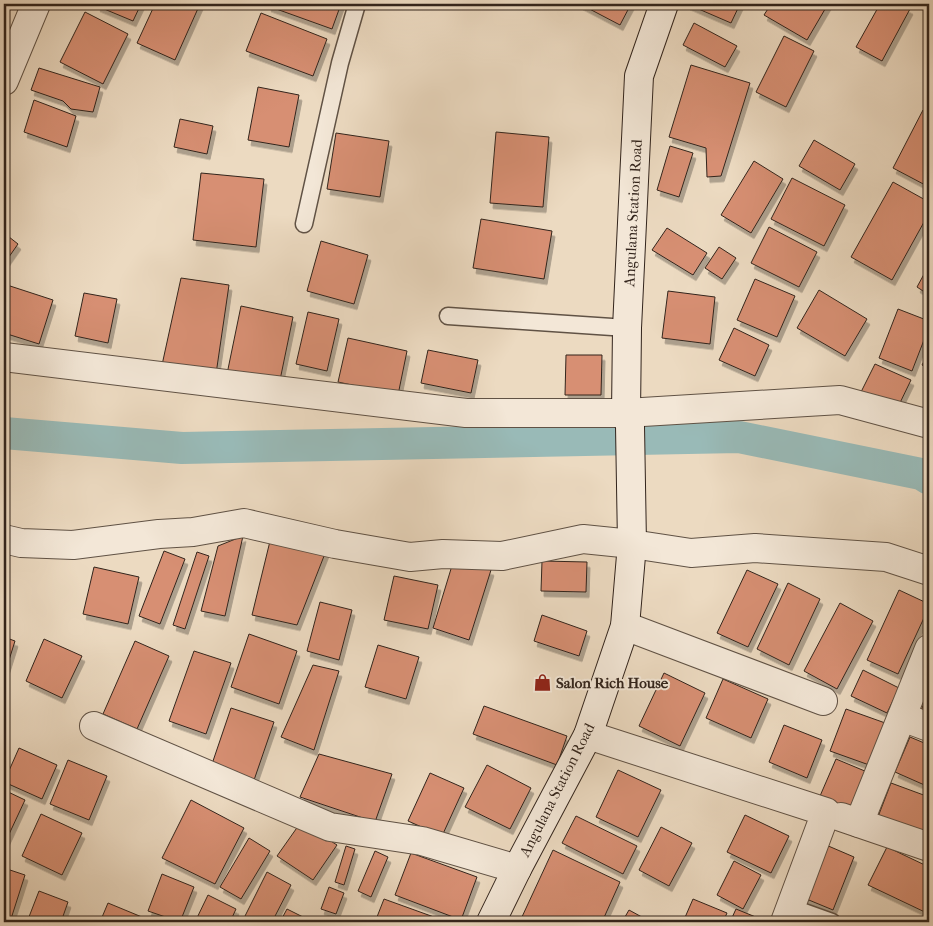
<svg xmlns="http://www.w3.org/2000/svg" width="933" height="926" viewBox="0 0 933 926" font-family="'IM FELL French Canon',serif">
  <defs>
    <filter id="shadow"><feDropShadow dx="3" dy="5.5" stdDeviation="0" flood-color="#0004"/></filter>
  </defs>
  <rect width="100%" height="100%" fill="#ecdac1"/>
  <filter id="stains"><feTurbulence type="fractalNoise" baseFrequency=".004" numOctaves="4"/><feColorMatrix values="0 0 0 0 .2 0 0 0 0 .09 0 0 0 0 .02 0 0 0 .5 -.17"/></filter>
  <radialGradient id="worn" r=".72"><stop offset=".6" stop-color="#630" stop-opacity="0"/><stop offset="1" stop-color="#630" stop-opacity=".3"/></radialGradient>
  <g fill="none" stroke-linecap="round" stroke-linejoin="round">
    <polyline stroke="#99bab7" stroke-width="32" points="4,433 182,448 739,437 921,474 929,479"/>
  </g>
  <g fill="#d78f73" stroke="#32241c" filter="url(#shadow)">
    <polygon points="98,4 141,4 133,21 97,6"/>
    <polygon points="155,4 200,4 175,60 137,43"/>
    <polygon points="269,4 341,4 332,29 268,6"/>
    <polygon points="580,4 631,4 620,25"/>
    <polygon points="687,4 740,4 731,23"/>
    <polygon points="771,4 828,4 807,40 764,15"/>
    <polygon points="880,4 900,4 910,9 882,61 856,47"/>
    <polygon points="85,12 128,34 103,84 60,62"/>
    <polygon points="261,13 327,39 313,76 246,51"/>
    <polygon points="694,23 737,46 725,67 683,45"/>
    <polygon points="784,36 814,51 786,107 756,92"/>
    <polygon points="691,65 750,83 721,176 707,177 706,148 669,137"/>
    <polygon points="39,68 100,87 93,112 71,109 63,101 31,90"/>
    <polygon points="258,87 299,95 289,147 248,140"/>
    <polygon points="34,100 76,116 67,147 24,132"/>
    <polygon points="923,110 929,113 929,187 893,168"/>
    <polygon points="180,119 213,126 207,154 174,147"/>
    <polygon points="496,132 549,137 543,207 490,203"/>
    <polygon points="336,133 389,141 380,197 327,189"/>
    <polygon points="814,140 855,164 840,190 799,166"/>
    <polygon points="670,146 693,153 679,197 657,190"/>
    <polygon points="754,161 783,179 751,233 721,215"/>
    <polygon points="201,173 264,179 256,247 193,240"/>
    <polygon points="792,178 845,205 824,246 771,219"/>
    <polygon points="893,182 929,202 929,213 892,280 851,257"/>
    <polygon points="481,219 552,231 544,279 473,268"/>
    <polygon points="769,227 817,252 799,287 751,263"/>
    <polygon points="667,228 707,253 693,275 652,250"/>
    <polygon points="4,233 18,244 4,264"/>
    <polygon points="321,241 368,255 354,304 307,291"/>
    <polygon points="719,247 736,258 722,279 705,268"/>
    <polygon points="929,265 929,295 917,287"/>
    <polygon points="181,278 229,285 216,374 162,365"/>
    <polygon points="755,279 795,296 777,337 737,320"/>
    <polygon points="7,285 53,300 39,344 4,333 4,295"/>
    <polygon points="819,290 867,319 845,356 797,328"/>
    <polygon points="668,291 715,297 710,344 662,338"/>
    <polygon points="84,293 117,299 108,343 75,336"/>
    <polygon points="241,306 293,317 279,385 227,374"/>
    <polygon points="898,309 929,321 929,327 912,371 879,358"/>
    <polygon points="308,312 339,319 327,371 296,364"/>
    <polygon points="734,328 769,345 755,376 719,360"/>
    <polygon points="348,338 407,351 398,395 338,382"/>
    <polygon points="428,350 478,360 471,393 421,383"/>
    <polygon points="929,352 929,369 922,365"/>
    <polygon points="566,355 602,355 601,395 565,395"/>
    <polygon points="875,364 911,380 897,409 861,392"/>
    <polygon points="243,536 225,616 201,611 218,546"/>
    <polygon points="271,537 326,551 297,625 252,615"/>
    <polygon points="164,551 185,559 160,624 139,616"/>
    <polygon points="197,552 209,556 185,629 173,625"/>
    <polygon points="454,559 491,570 469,640 433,628"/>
    <polygon points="542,561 587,562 586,592 541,591"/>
    <polygon points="94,567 139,577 128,624 83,614"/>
    <polygon points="747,570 778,584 748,647 717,633"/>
    <polygon points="394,576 438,585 428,629 384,620"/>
    <polygon points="788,583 820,599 789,665 757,649"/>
    <polygon points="899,590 929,604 929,607 898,674 867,660"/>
    <polygon points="320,602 352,610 339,660 307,651"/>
    <polygon points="840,603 873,621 837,689 804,671"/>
    <polygon points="542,615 587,631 579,656 534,641"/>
    <polygon points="249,634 297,651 279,704 231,687"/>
    <polygon points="4,637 15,641 4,676"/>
    <polygon points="44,639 82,656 62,698 26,681"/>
    <polygon points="135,641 169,656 137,729 103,714"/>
    <polygon points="378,645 419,657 406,699 365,687"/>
    <polygon points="194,651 231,663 206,734 169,721"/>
    <polygon points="313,665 339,671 314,750 281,737"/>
    <polygon points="863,670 899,688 887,713 851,696"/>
    <polygon points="664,673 705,693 680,746 639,726"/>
    <polygon points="723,679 768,699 751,738 706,718"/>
    <polygon points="929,691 929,717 920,713"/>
    <polygon points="484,706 567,736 557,765 473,734"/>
    <polygon points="231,708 274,722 252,786 212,764"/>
    <polygon points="846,709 888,724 872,766 830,751"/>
    <polygon points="784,725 822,740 807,778 769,762"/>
    <polygon points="910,737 929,745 929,787 895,772"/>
    <polygon points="19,748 57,765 42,799 4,782"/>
    <polygon points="319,754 392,774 375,822 300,797"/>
    <polygon points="836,759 872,774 853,819 817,803"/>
    <polygon points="68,760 107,776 89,820 50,804"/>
    <polygon points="487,765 531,788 510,829 465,807"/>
    <polygon points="618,770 661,790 638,837 596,817"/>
    <polygon points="430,773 464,788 442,836 408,821"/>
    <polygon points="891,783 929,797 929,843 876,822"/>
    <polygon points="4,790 25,800 4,845"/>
    <polygon points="191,800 244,828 215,884 162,858"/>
    <polygon points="41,814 82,833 62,875 22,856"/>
    <polygon points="745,815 789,836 771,873 727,852"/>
    <polygon points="576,816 637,846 623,874 562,843"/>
    <polygon points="301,822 337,845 313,880 277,856"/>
    <polygon points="661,827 692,843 669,886 639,870"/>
    <polygon points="249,838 270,851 241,899 220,887"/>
    <polygon points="826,845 854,857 833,910 804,898"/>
    <polygon points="346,846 355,849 344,885 335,882"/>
    <polygon points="887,847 929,867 929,914 868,885"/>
    <polygon points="553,850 620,882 602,922 528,922 521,919"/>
    <polygon points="375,851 388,857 371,897 358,891"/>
    <polygon points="411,853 477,877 461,920 395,895"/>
    <polygon points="734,861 761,875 743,909 717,895"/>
    <polygon points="4,868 25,875 10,922 4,922"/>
    <polygon points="267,872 291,885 272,922 242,922"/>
    <polygon points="162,874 194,887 180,922 148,911"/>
    <polygon points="329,887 344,893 336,914 321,909"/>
    <polygon points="39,891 68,902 61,922 27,922"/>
    <polygon points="208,895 236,909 230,922 195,922"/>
    <polygon points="384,899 445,921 444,922 375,922"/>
    <polygon points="693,899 727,913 723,922 683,922"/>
    <polygon points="108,903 154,922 100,922"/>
    <polygon points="287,909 309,920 308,922 280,922"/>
    <polygon points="736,909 768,922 730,922"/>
    <polygon points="629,910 651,922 622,922"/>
  </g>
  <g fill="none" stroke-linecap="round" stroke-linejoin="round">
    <defs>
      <g id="lane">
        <polyline points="304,224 340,63 357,4"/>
        <polyline points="448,316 627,328"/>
        <polyline points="790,907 832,922"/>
      </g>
      <g id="street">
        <polyline points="4,81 36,4"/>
        <polyline points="4,357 466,413 626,413 840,400 929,424"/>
        <polyline points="4,539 21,543 73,545 159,534 193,532 244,523 335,544 410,557 443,554 502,556 583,539 632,544 691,553 755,548 886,557 929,571"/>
        <polyline points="625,626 823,701"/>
        <polyline points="902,717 929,727"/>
        <polyline points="94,726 330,827 422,841 517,869"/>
        <polyline points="588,735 826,812 785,922"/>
        <polyline points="841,817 929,847"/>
        <polyline points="859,823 929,649"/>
      </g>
      <polyline id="secondary" points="491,922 517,869 588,735 625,626 632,544 630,426 626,413 627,328 639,76 664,4"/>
    </defs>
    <use href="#lane" stroke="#605245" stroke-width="19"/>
    <use href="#street" stroke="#605245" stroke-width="30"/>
    <use href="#secondary" stroke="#32241c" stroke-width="30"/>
    <use href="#lane" stroke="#f3e7d7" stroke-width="16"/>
    <use href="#street" stroke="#f3e7d7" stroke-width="28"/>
    <use href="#secondary" stroke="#f3e7d7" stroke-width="28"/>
  </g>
  <defs>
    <symbol id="shop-bare" viewBox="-9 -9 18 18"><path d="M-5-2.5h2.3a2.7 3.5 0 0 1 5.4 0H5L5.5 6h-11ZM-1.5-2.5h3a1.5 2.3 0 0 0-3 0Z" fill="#8f2418" stroke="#f3e7d7" stroke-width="2.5" paint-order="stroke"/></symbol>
  </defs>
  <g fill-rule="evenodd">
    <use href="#shop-bare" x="530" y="670" width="25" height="25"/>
  </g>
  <g text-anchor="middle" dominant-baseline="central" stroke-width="4" stroke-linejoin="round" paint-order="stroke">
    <g font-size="15" fill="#32241c" stroke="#f3e7d7">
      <text transform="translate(633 213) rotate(-87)">Angulana Station Road</text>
      <text transform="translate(557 790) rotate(-63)">Angulana Station Road</text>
    </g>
    <g font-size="15" font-weight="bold" fill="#32241c" stroke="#f3e7d7" text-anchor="start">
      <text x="556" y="683">Salon Rich House</text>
    </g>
  </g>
  <rect width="933" height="926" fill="none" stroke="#ecdac1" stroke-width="20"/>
  <rect x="5" y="5" width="923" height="916" fill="none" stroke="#32241c" stroke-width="2.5"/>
  <rect x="10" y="10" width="913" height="906" fill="none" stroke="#32241c"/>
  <rect width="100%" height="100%" filter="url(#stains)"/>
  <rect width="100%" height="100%" fill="url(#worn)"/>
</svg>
